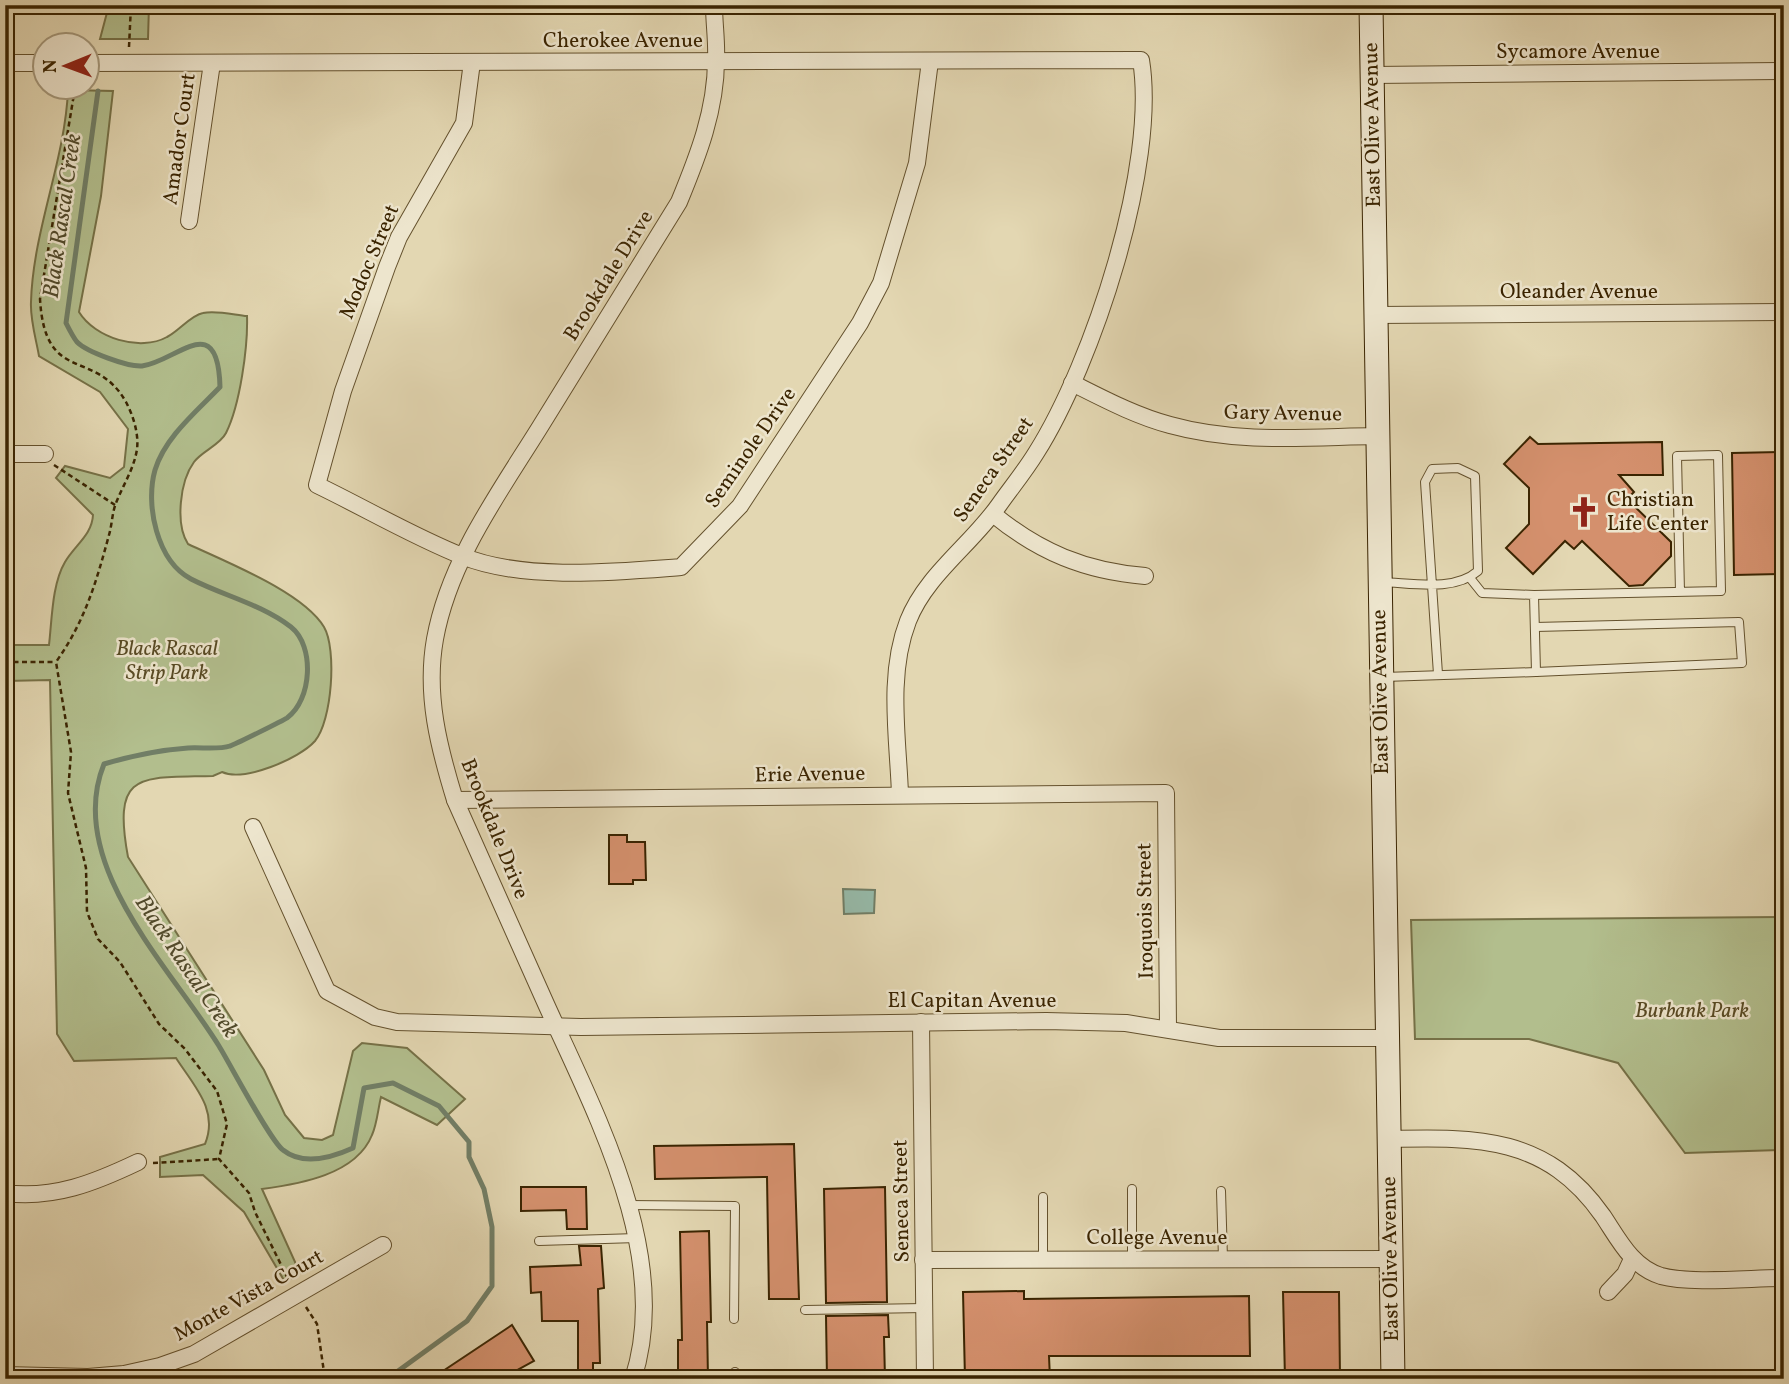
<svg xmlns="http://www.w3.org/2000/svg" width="1789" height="1384" viewBox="0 0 1789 1384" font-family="Vollkorn,serif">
  <rect width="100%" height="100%" fill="#e3d7b2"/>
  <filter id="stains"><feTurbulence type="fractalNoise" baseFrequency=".00286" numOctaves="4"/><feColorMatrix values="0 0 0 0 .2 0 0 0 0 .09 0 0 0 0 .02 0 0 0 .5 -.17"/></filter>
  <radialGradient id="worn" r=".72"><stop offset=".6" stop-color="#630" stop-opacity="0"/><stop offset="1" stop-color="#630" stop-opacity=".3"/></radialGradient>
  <g fill="#b2be8d" stroke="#767147" stroke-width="2">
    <polygon points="109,5 149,5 148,39 100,39"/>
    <path d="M68 90 113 91 101 196 79 312C95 338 140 352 167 337 179 331 191 315 203 313 216 310 235 315 247 316 248 347 240 405 226 433 220 445 202 451 194 462 180 481 175 524 188 544 226 562 303 592 324 627 337 649 332 721 315 741 299 759 244 782 222 772L213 776C140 778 112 770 128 857L264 1070 285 1115 304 1138 322 1140 333 1135 353 1051 362 1043 407 1048 465 1099 437 1125 381 1097C378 1109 377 1124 372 1135 356 1175 299 1184 262 1189L300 1273 285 1282 244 1212 203 1175 160 1177V1157L205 1144C219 1110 194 1086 176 1058L74 1061 57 1034 50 680 5 681V645H49C52 619 52 584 65 562 75 545 92 535 93 515L56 478 65 466 110 478 124 467 128 429 100 392 39 356C36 339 30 319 31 302 33 230 65 161 68 90Z"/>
    <polygon points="1784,917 1784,1150 1685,1153 1618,1063 1529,1039 1415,1039 1411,920"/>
  </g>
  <polygon fill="#96baa9" stroke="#717e66" stroke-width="2" points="843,889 875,890 874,913 844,914"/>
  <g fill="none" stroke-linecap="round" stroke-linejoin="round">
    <path stroke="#717e66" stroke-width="5" d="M98 91 66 323C69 329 73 337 77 342 87 352 128 367 142 366 176 362 218 308 220 387 197 411 165 437 155 470 145 505 157 561 191 579 224 596 261 604 291 627 315 646 312 700 287 718 284 720 234 745 230 746 218 750 201 747 188 748 160 750 131 756 104 764 64 863 171 968 219 1046 230 1064 271 1142 283 1150 303 1166 331 1158 353 1148L364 1088 393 1083 439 1106 469 1142V1157L484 1189 492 1227V1286L467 1321 387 1379"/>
  </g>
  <g fill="#d4906d" stroke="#3a2401" stroke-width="2">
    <polygon points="1530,437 1538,444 1662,442 1663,475 1619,475 1634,492 1627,499 1671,542 1671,556 1643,585 1629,586 1582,541 1574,549 1565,541 1533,574 1506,548 1529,524 1529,488 1504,464"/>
    <polygon points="1784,452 1784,574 1734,575 1732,453"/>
    <polygon points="609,835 627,835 627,842 645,842 646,880 633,880 633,884 609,884"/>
    <polygon points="794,1144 799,1299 769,1299 767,1177 655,1179 654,1146"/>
    <polygon points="521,1187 586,1187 587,1229 567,1229 566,1210 521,1211"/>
    <polygon points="885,1187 887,1302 826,1303 824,1189"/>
    <polygon points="709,1231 711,1322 707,1322 708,1379 678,1379 678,1340 682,1340 680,1232"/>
    <polygon points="579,1246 601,1246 604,1288 598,1289 600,1363 593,1363 593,1379 578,1379 578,1321 542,1321 541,1292 531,1293 530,1267 581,1265"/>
    <polygon points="1024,1291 1024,1299 1249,1296 1250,1356 1049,1356 1050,1379 965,1379 963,1292"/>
    <polygon points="1283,1292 1339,1292 1340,1379 1285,1379"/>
    <polygon points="888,1315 889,1337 884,1337 885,1379 827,1379 826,1316"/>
    <polygon points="512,1325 534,1361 501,1379 431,1379"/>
  </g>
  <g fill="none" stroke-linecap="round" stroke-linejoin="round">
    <defs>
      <g id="service">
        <path d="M1382 582C1412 583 1454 592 1478 571L1475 476 1458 468 1432 469 1425 482 1438 674"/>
        <polyline points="1534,595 1721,591 1718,455 1677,456 1680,592"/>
        <polyline points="1535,627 1739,622 1742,663 1536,672"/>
        <polyline points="1384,677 1536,672 1534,595 1482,593 1470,578"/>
        <polyline points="1221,1191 1223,1259"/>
        <polyline points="1043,1197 1043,1260"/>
        <polyline points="629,1205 735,1206 734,1319"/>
        <polyline points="539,1241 637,1238"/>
        <polyline points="1132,1259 1132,1189"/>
        <polyline points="805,1310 924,1308"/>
        <polyline points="735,1379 735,1372"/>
      </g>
      <g id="minor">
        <path d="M472 62 464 123 399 237 387 267 343 391 317 485C365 508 412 536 462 556 523 581 615 572 681 567L740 506 860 323 881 283 917 163 930 61"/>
        <polyline points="5,63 46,63"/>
        <path d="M88 63 1141 60C1158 165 1093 363 1036 453 1025 471 1011 488 999 505 971 545 926 575 908 621 887 675 898 738 900 794"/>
        <polyline points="1372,75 1784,71"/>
        <polyline points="189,221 212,63"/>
        <polyline points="1375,315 1784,312"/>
        <path d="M1072 383C1104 399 1136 416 1170 425 1238 444 1308 437 1377 436"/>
        <polyline points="5,454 45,454"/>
        <path d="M993 514C1039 552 1085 571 1145 576"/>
        <polyline points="455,800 1166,793 1168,1028"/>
        <polyline points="253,827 327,991 375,1017 397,1022 581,1027 1046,1021 1126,1023 1219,1038 1387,1038"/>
        <polyline points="921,1022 925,1379"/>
        <path d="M1389 1139C1478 1137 1547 1136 1603 1216 1619 1240 1632 1267 1661 1276 1690 1284 1751 1278 1784 1278"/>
        <path d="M5 1193C54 1199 94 1183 138 1162"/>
        <polyline points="923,1260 1391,1259"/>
        <polyline points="1608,1292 1625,1274 1632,1259"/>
        <polyline points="5,1375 88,1377 124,1374 160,1366 194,1354 383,1245"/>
        <path d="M633 1379C673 1256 595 1113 546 1004 515 936 485 868 455 800 439 748 425 695 435 639 449 561 499 493 540 427 586 352 633 277 679 202 698 156 716 110 716 60 717 42 714 23 714 5"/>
      </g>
      <polyline id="secondary" points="1371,5 1393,1379"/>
    </defs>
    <use href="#service" stroke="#64512d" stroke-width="10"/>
    <use href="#minor" stroke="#64512d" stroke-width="18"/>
    <use href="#secondary" stroke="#3a2401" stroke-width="25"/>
    <g stroke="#3a2401" stroke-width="2.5" stroke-dasharray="5 3.5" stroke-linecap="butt">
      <polyline points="129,47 131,5"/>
      <path d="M75 88 40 299C45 386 95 347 126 402 133 415 139 434 137 449 134 469 123 485 116 503 112 513 112 525 109 535 96 583 85 621 56 662L71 752 68 793 86 868 87 912 98 939 120 962 159 1024 185 1049 217 1091 227 1124 219 1159 249 1193 255 1212 289 1281"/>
      <polyline points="54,465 115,505"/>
      <polyline points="5,662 56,662"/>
      <polyline points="153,1163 219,1159"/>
      <polyline points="306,1307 317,1324 325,1379"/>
    </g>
    <use href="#service" stroke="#ede5cd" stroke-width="8"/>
    <use href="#minor" stroke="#ede5cd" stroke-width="16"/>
    <use href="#secondary" stroke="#ede5cd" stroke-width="23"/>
  </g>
  <defs>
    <symbol id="church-bare" viewBox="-9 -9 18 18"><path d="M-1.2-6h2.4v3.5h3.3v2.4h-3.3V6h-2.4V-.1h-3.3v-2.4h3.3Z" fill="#8f2418" stroke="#ede5cd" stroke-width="2.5" paint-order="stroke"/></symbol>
  </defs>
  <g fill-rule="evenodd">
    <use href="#church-bare" x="1562" y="490" width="44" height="44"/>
  </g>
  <g text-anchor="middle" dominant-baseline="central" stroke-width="5" stroke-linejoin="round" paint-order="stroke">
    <g font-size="21" fill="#3a2401" stroke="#ede5cd">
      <text x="623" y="41">Cherokee Avenue</text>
      <text x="1578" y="52">Sycamore Avenue</text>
      <text transform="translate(1373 125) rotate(-91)">East Olive Avenue</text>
      <text transform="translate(180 139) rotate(-82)">Amador Court</text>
      <text transform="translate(370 262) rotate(-67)">Modoc Street</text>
      <text transform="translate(609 276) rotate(-58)">Brookdale Drive</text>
      <text x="1579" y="292">Oleander Avenue</text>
      <text transform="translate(1283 414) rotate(1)">Gary Avenue</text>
      <text transform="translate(751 448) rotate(-55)">Seminole Drive</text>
      <text transform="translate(994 470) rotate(-55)">Seneca Street</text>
      <text transform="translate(1381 692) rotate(-91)">East Olive Avenue</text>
      <text transform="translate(810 775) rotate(-1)">Erie Avenue</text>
      <text transform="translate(494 829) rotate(68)">Brookdale Drive</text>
      <text transform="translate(1146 911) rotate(-91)">Iroquois Street</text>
      <text x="972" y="1001">El Capitan Avenue</text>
      <text transform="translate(902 1201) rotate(-91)">Seneca Street</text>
      <text x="1157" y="1238">College Avenue</text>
      <text transform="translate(1391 1259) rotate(-91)">East Olive Avenue</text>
      <text transform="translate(249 1296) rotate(-29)">Monte Vista Court</text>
    </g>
    <g font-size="21" fill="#3a2401" stroke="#ede5cd" text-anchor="start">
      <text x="1607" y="500">Christian<tspan x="1607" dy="24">Life Center</tspan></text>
    </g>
    <g font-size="21" font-style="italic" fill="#584a24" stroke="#ede5cd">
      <text x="167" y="649">Black Rascal<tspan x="167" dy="24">Strip Park</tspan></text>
      <text x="1692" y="1011">Burbank Park</text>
    </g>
    <g font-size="23" font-style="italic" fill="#514a2b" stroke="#ede5cd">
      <text transform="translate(63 216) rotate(-82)">Black Rascal Creek</text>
      <text transform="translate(186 967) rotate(56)">Black Rascal Creek</text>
    </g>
  </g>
  <rect width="1789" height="1384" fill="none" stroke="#e3d7b2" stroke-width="28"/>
  <rect x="7" y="7" width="1775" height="1370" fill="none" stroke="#3a2401" stroke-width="3.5"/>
  <rect x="14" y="14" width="1761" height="1356" fill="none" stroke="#3a2401" stroke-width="2"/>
  <g transform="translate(66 66) rotate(269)"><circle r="33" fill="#ede5cd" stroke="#a5987b" stroke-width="2"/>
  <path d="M0-5L12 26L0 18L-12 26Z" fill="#8f2418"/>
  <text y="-10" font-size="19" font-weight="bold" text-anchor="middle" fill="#3a2401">N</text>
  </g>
  <rect width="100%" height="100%" filter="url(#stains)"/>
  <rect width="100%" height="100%" fill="url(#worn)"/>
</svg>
